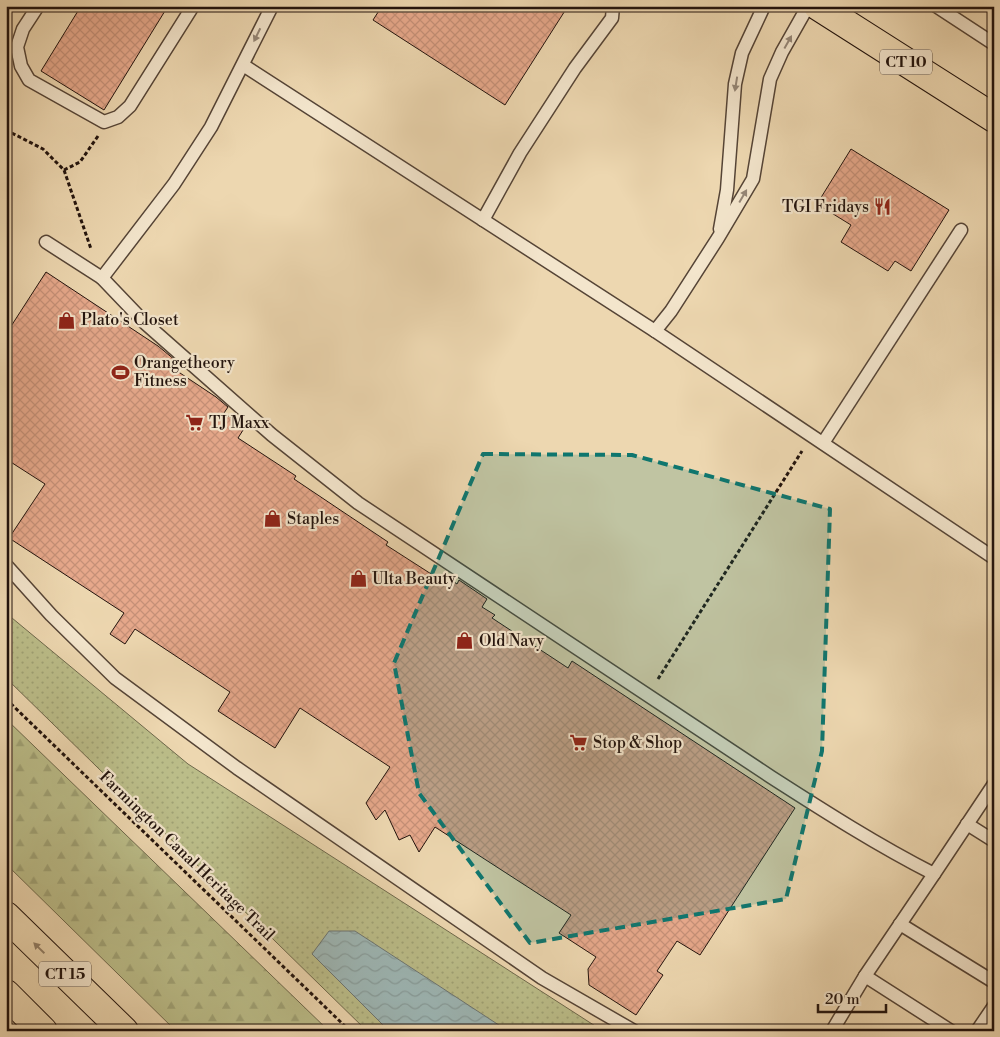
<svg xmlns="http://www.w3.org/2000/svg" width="1000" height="1037" viewBox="0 0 1000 1037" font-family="'Libre Bodoni',serif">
  <defs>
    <pattern id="grass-dots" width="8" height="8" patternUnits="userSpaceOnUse" patternTransform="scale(1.25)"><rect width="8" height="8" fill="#bbbd89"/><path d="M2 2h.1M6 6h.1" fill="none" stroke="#a0a275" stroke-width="1.8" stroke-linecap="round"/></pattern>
    <pattern id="forest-firs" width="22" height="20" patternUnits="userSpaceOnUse" patternTransform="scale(1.25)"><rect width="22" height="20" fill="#bbbd89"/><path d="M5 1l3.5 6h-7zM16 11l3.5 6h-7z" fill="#a0a275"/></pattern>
    <pattern id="water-waves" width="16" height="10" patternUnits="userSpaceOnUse" patternTransform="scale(1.25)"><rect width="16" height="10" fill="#9db7b6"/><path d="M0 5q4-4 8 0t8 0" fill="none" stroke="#879c9b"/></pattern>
    <pattern id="building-cross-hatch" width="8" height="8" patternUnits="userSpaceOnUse" patternTransform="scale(1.25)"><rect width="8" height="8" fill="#e6a88b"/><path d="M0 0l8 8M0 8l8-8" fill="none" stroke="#c59077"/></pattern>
  </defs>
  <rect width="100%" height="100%" fill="#edd7b0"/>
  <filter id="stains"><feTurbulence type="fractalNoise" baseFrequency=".004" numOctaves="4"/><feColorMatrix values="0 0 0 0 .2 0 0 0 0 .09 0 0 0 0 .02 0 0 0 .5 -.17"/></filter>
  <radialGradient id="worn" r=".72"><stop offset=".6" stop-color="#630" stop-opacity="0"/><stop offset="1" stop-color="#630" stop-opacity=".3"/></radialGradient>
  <polygon fill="url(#grass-dots)" stroke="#6e684b" points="6,613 188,764 603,1031 367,1031 6,678"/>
  <polygon fill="url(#forest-firs)" stroke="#6e684b" points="6,719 329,1031 176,1031 6,864"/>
  <polygon fill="url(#water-waves)" stroke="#6c7572" points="329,931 355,931 508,1031 389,1031 312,954"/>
  <g fill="url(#building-cross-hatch)" stroke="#22130d">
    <polygon points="81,6 168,6 104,110 41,71"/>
    <polygon points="382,6 568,6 505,105 373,20"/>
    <polygon points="851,149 949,210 911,271 895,261 888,271 841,242 851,225 817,204"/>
    <polygon points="46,272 158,346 181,365 177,371 216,397 228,407 224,413 245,427 238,438 296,476 294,479 388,542 386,545 439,579 442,574 457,584 459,580 487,599 482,607 495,615 492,618 568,668 572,661 795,808 700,955 677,941 657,971 663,975 636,1015 589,985 588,969 596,957 559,933 571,915 435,827 419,852 410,835 399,840 385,810 376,820 366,803 390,767 300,708 275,748 218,711 230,692 135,629 125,644 110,634 124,613 9,538 45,484 6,459 6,334"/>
  </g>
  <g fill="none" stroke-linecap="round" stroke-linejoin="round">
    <defs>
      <g id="lane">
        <polyline points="38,6 23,29 17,47 21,66 29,80 104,122 118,117 130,106 193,6"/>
        <path d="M272 6 211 127 174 184 102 278 145 323 272 435 358 503 771 777C824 811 877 845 934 874L994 784"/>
        <polyline points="936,6 994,44"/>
        <polyline points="243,65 655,331 994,558"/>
        <polyline points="483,220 520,153 575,68 612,18 613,6"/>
        <polyline points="720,229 727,190 735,84 742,53 764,6"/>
        <polyline points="46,242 102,278"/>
        <polyline points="655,331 671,311 718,238 753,179 770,79 782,52 808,6"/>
        <polyline points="823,443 961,230"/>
        <polyline points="6,565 51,615 115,678 237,768 542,978 634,1031"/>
        <polyline points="967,824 994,841"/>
        <polyline points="900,924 994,982"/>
        <polyline points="865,976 951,1031"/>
        <polyline points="832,1031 865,976 934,874"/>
        <polyline points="977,1031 994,1006"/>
      </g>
      <polyline id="primary" points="818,6 994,118"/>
      <g id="highway">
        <polyline points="6,916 124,1031"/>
        <polyline points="6,994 43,1031"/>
      </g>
    </defs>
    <use href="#lane" stroke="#554436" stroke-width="15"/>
    <use href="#primary" stroke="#22130d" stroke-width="30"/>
    <use href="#highway" stroke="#22130d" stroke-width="30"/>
    <g stroke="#22130d" stroke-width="3" stroke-dasharray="4 2.5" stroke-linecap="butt">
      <polyline points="6,130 43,149 64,170 91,249"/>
      <polyline points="64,170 80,162 98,136"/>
      <polyline points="658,679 802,451"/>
      <polyline points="6,699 350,1031"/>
    </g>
    <use href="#lane" stroke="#f3e5cc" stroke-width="12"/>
    <use href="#primary" stroke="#edd7b0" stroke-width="28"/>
    <use href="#highway" stroke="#edd7b0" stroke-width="28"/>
  </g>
  <defs><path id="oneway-solid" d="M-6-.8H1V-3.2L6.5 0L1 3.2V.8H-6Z" transform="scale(1.25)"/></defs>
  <g fill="#958676">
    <use href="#oneway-solid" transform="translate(257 35) rotate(116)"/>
    <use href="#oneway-solid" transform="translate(788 42) rotate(-61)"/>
    <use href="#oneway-solid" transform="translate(736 84) rotate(99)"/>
    <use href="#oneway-solid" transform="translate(743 196) rotate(-60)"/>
  </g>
  <use fill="#927f67" href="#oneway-solid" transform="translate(39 948) rotate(-136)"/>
  <path fill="#0f766e" fill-opacity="0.2" stroke="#0f766e" stroke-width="4" stroke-dasharray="10 6" stroke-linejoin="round" d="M483 454 632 455 830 509 822 751 786 899 530 943 419 793 394 663Z"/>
  <defs>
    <symbol id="restaurant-bare" viewBox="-9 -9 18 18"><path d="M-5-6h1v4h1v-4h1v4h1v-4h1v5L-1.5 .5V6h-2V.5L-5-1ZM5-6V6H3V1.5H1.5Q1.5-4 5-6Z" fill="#8f2418" stroke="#f3e5cc" stroke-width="2.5" paint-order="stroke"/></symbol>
    <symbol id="shop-bare" viewBox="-9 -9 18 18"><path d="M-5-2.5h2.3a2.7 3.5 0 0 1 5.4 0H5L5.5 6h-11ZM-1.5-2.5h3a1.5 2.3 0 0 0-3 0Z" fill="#8f2418" stroke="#f3e5cc" stroke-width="2.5" paint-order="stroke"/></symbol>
    <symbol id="stadium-bare" viewBox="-9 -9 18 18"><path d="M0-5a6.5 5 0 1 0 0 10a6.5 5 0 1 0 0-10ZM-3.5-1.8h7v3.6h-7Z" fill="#8f2418" stroke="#f3e5cc" stroke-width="2.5" paint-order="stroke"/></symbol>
    <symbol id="supermarket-bare" viewBox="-9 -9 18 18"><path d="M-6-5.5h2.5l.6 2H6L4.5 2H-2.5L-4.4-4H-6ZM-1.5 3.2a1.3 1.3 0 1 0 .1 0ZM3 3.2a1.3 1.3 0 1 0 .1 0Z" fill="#8f2418" stroke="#f3e5cc" stroke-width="2.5" paint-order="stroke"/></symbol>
  </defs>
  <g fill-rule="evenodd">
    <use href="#restaurant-bare" x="870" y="194" width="25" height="25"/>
    <use href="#shop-bare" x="54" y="308" width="25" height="25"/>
    <use href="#stadium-bare" x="108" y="360" width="25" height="25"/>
    <use href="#supermarket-bare" x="182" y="410" width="25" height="25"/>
    <use href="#shop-bare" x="260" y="506" width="25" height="25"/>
    <use href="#shop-bare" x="346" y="566" width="25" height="25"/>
    <use href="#shop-bare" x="452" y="628" width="25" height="25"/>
    <use href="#supermarket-bare" x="566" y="730" width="25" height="25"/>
  </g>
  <g text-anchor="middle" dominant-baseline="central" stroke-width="4.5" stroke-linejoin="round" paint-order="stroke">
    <g fill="#f3e5cc" stroke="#615246" stroke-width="1">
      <rect x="880" y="49.5" width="52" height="25" rx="4"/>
      <rect x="39" y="961.5" width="52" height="25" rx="4"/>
    </g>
    <g font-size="15" font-weight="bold" fill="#22130d">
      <text x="906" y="62">CT 10</text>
      <text x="65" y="974">CT 15</text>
    </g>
    <g font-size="16" fill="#22130d" stroke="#f3e5cc" text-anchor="start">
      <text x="869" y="207" text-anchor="end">TGI Fridays</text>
      <text x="81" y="320">Plato's Closet</text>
      <text x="134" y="363">Orangetheory<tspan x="134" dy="18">Fitness</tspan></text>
      <text x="209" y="423">TJ Maxx</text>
      <text x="287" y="519">Staples</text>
      <text x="372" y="579">Ulta Beauty</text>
      <text x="479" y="641">Old Navy</text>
      <text x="593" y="743">Stop &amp; Shop</text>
    </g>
    <g font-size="16" fill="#22130d" stroke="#f3e5cc">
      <text transform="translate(187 856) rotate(44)">Farmington Canal Heritage Trail</text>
    </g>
  </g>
  <rect width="1000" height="1037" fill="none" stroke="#edd7b0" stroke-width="25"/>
  <rect x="8" y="8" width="985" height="1022" fill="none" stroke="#22130d" stroke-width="2.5"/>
  <rect x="12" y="12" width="975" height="1012" fill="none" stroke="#22130d"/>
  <path d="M818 1004v8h68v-8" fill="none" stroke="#22130d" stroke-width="2.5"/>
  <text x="825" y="1004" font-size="15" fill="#22130d" stroke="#f3e5cc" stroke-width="4" paint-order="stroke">20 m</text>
  <rect width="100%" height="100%" filter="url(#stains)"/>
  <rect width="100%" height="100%" fill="url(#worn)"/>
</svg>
